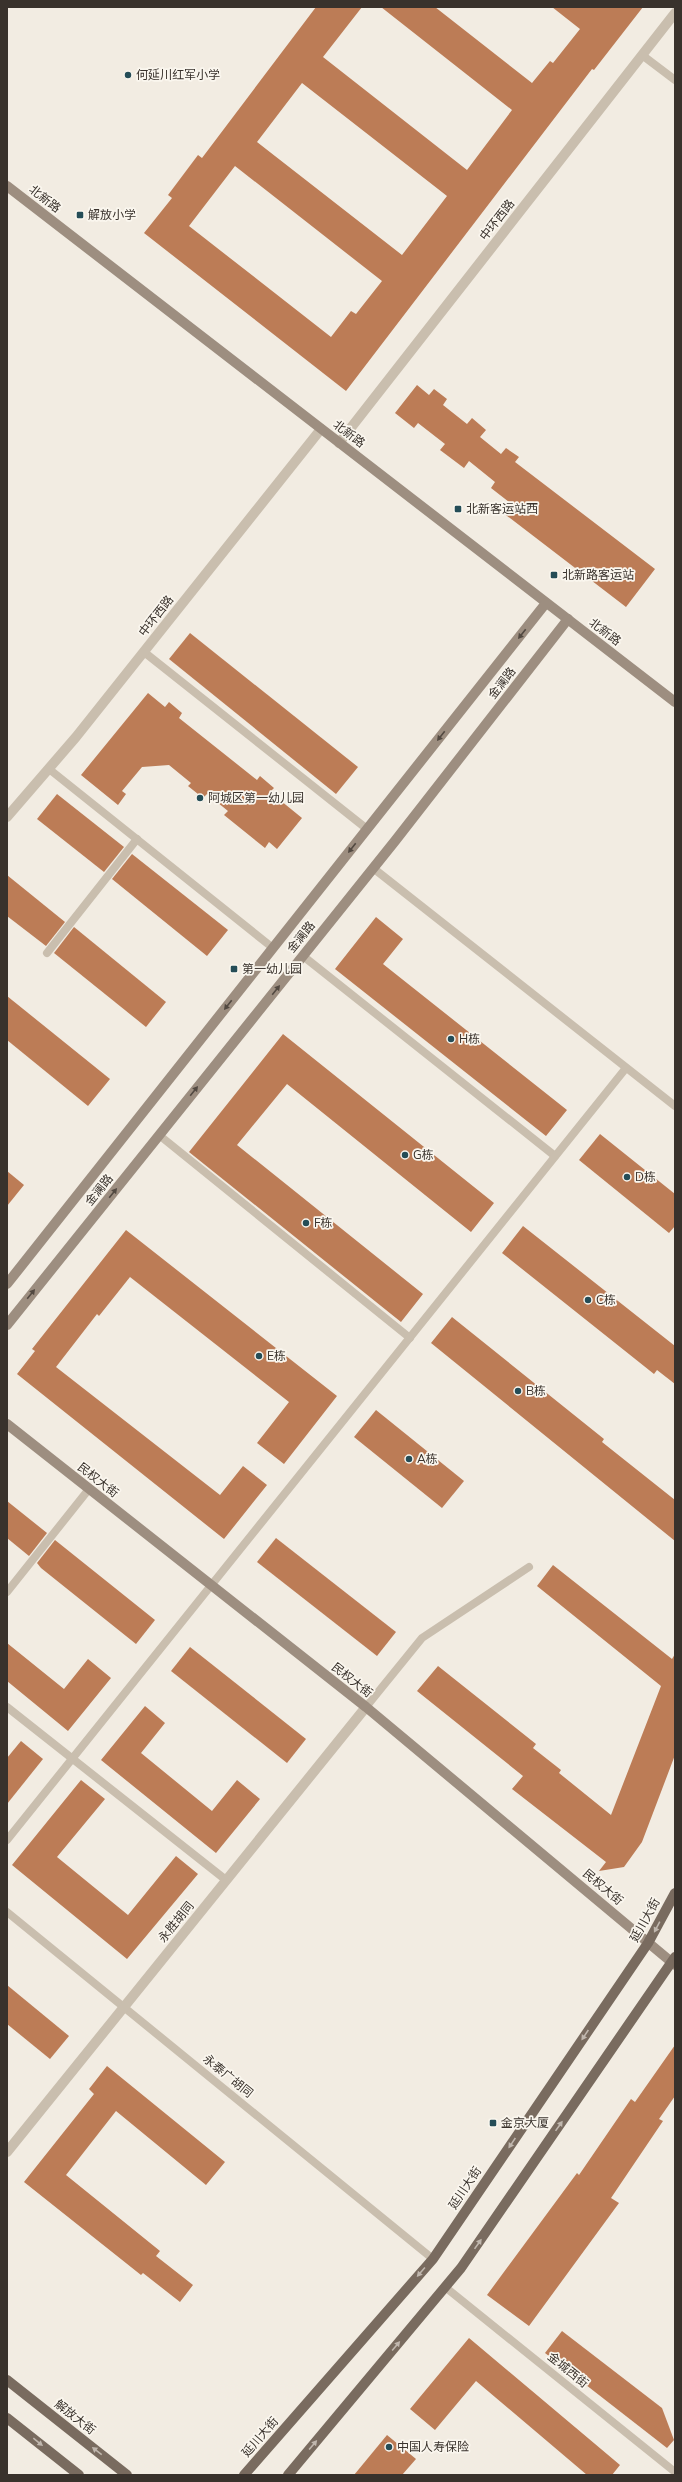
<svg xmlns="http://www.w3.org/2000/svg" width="682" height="2482" viewBox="0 0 682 2482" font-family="'Nunito Sans','Noto Sans SC',sans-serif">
  <rect width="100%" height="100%" fill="#f2ece2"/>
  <g fill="#bc7c56" fill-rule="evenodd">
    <path d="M316 7H362L323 57 467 170 512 110 381 7H435L532 83 550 61 553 63 580 29 552 7H643L594 70 592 69 346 391 144 233 172 198 168 195 198 155 202 158ZM302 83 447 196 402 255 257 142ZM235 166 382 281 356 314 351 311 331 337 189 226Z"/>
    <polygon points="417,385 429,395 434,389 447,399 443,405 467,424 472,418 486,430 480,437 501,454 506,448 519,457 515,462 655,569 626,607 502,512 509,502 491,488 495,482 469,461 464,468 440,450 445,444 418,423 414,428 395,413"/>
    <polygon points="190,633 358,767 336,794 169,659"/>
    <polygon points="148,693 165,707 169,702 182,713 179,718 257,780 260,776 274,788 270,792 302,818 277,849 269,842 265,848 224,815 228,811 207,794 203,798 188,786 191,783 169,765 142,767 122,791 126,794 118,805 81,775"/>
    <polygon points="57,794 124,847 104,872 37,819"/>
    <polygon points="132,854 228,930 207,956 112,879"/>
    <polygon points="7,875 65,922 46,946 7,916"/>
    <polygon points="376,917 403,939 383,964 567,1110 546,1136 335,969"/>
    <polygon points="74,927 166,1002 146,1027 54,953"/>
    <polygon points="7,996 110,1079 88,1106 7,1040"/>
    <polygon points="283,1034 494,1203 471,1232 287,1084 237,1145 423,1294 401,1322 189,1152"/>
    <polygon points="600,1134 675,1194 675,1226 669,1233 579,1160"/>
    <polygon points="7,1171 24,1185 7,1206"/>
    <polygon points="523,1226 675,1346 675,1384 657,1370 654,1374 502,1253"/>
    <polygon points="126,1230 337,1396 284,1464 257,1443 289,1402 130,1277 99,1316 97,1314 56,1367 220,1495 243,1466 267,1485 224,1539 17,1374 35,1351 32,1349"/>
    <polygon points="452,1317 604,1439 602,1442 675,1500 675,1541 431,1343"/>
    <polygon points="376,1410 464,1481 442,1508 354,1437"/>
    <polygon points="7,1501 47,1533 29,1556 7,1538"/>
    <polygon points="276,1538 396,1632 377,1656 257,1562"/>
    <polygon points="55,1540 155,1620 136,1644 41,1568 37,1563"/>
    <polygon points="553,1565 672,1659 675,1654 675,1755 642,1842 624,1867 599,1871 606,1862 512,1789 523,1776 417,1691 438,1666 536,1744 533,1748 561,1770 559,1773 611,1815 661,1686 537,1586"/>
    <polygon points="7,1643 64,1689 88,1659 111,1678 68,1731 7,1681"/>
    <polygon points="190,1647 306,1739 287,1763 171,1671"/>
    <polygon points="145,1706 165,1723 141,1753 212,1811 237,1780 260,1799 216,1853 101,1760"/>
    <polygon points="21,1741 43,1759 7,1804 7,1758"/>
    <polygon points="81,1780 105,1799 57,1857 128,1915 176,1856 198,1874 127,1959 12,1865"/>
    <polygon points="7,1985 69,2036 50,2059 7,2024"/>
    <polygon points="675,2045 675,2096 659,2119 663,2121 611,2198 619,2203 529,2326 487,2295 577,2173 579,2175 631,2099 635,2102"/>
    <polygon points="107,2066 225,2162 206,2185 116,2111 66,2175 160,2251 156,2256 193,2285 180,2302 143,2273 141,2275 24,2182 94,2094 89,2089"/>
    <polygon points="562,2331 662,2408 674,2440 667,2448 545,2353"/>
    <polygon points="469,2338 620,2465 612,2475 587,2475 476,2381 435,2430 410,2409"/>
    <polygon points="387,2435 416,2459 402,2475 354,2475"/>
  </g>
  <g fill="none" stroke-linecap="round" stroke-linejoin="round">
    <g stroke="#c9beae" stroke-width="8">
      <polyline points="642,55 675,80"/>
      <polyline points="144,652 367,829"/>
      <polyline points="49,769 273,948"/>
      <polyline points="373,868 675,1106"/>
      <polyline points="47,953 137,839"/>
      <polyline points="303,956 555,1156"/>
      <polyline points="159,1135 410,1338"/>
      <polyline points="7,1592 89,1489"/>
      <polyline points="7,1707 226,1880"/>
      <polyline points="366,1707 422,1638 529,1567"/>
      <polyline points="7,1840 626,1068"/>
      <polyline points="7,1912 433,2259"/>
      <polyline points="445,2287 675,2472"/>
    </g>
    <g stroke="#c9beae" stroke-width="10">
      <polyline points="339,443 675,13"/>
      <polyline points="7,817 76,737 321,429"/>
      <polyline points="7,2152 366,1707"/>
    </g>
    <g stroke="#9d8e80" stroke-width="10">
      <polyline points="7,186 675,702"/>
      <polyline points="7,1284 546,603"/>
      <polyline points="7,1325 395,841 568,619"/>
      <polyline points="7,1424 366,1707 675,1965"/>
    </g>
    <g stroke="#796b5f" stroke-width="10">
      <polyline points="7,2380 127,2475"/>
      <polyline points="7,2418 79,2475"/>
      <polyline points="244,2475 433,2259 648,1943 675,1893"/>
      <polyline points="288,2475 461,2268 675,1957"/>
    </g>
  </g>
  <defs><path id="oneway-solid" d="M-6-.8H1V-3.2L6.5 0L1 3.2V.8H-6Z"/></defs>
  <g fill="#524941">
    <use href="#oneway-solid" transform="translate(522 634) rotate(128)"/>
    <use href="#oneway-solid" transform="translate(441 736) rotate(128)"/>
    <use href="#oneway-solid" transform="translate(352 848) rotate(128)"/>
    <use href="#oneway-solid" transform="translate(276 990) rotate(-51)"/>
    <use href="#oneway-solid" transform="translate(228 1005) rotate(128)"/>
    <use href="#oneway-solid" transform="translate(194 1091) rotate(-51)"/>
    <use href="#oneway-solid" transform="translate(113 1193) rotate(-51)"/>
    <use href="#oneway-solid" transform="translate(31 1294) rotate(-51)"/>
  </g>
  <g fill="#c0b7ae">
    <use href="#oneway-solid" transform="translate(657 1927) rotate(118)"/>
    <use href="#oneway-solid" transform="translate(585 2035) rotate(124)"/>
    <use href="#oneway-solid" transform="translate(559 2126) rotate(-55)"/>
    <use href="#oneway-solid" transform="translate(512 2143) rotate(124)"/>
    <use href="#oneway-solid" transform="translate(478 2244) rotate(-55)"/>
    <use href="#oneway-solid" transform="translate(421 2272) rotate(131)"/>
    <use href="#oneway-solid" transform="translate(396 2346) rotate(-50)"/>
    <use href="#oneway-solid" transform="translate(38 2442) rotate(39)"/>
    <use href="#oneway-solid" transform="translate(313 2445) rotate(-50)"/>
    <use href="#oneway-solid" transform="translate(97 2451) rotate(-142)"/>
  </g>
  <g fill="#254d57" stroke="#faf6ee" stroke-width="1.5">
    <circle cx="128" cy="75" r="4"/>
    <rect x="76" y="211" width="8" height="8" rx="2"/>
    <rect x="454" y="505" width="8" height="8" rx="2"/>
    <rect x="550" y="571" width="8" height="8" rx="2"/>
    <circle cx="200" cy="798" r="4"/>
    <rect x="230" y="965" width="8" height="8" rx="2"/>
    <circle cx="451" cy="1039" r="4"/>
    <circle cx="405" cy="1155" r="4"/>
    <circle cx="627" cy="1177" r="4"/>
    <circle cx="306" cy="1223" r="4"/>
    <circle cx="588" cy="1300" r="4"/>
    <circle cx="259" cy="1356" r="4"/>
    <circle cx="518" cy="1391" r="4"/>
    <circle cx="409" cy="1459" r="4"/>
    <rect x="489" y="2119" width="8" height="8" rx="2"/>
    <circle cx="389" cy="2447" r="4"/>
  </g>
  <g text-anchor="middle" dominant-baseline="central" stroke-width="3.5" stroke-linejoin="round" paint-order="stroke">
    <g font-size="12" fill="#39322c" stroke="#faf6ee" text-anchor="start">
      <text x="136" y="75">何延川红军小学</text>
      <text x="88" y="215">解放小学</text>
      <text x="466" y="509">北新客运站西</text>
      <text x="562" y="575">北新路客运站</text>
      <text x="208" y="798">阿城区第一幼儿园</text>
      <text x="242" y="969">第一幼儿园</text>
      <text x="459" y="1039">H栋</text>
      <text x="413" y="1155">G栋</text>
      <text x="635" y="1177">D栋</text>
      <text x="314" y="1223">F栋</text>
      <text x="596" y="1300">C栋</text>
      <text x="267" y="1356">E栋</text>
      <text x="526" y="1391">B栋</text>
      <text x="417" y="1459">A栋</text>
      <text x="501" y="2123">金京大厦</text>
      <text x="397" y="2447">中国人寿保险</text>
    </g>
    <g font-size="12" fill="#39322c" stroke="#faf6ee">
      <text transform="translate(45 199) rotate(38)">北新路</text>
      <text transform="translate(497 220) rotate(-52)">中环西路</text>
      <text transform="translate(349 434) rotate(37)">北新路</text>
      <text transform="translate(156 616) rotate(-52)">中环西路</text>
      <text transform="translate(605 632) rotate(37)">北新路</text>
      <text transform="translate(502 683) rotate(-52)">金澜路</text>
      <text transform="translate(301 937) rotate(-51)">金澜路</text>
      <text transform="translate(99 1190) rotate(-51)">金澜路</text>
      <text transform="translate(98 1480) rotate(38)">民权大街</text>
      <text transform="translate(352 1680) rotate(38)">民权大街</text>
      <text transform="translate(603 1887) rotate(40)">民权大街</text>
      <text transform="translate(645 1920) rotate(-61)">延川大街</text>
      <text transform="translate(176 1922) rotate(-51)">永胜胡同</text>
      <text transform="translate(228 2076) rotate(39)">永泰广胡同</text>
      <text transform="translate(465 2188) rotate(-56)">延川大街</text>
      <text transform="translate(568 2370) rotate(39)">金城西街</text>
      <text transform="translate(75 2417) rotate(38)">解放大街</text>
      <text transform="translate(260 2437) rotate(-49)">延川大街</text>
    </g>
  </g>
  <rect width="682" height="2482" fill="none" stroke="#39322c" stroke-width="16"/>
</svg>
